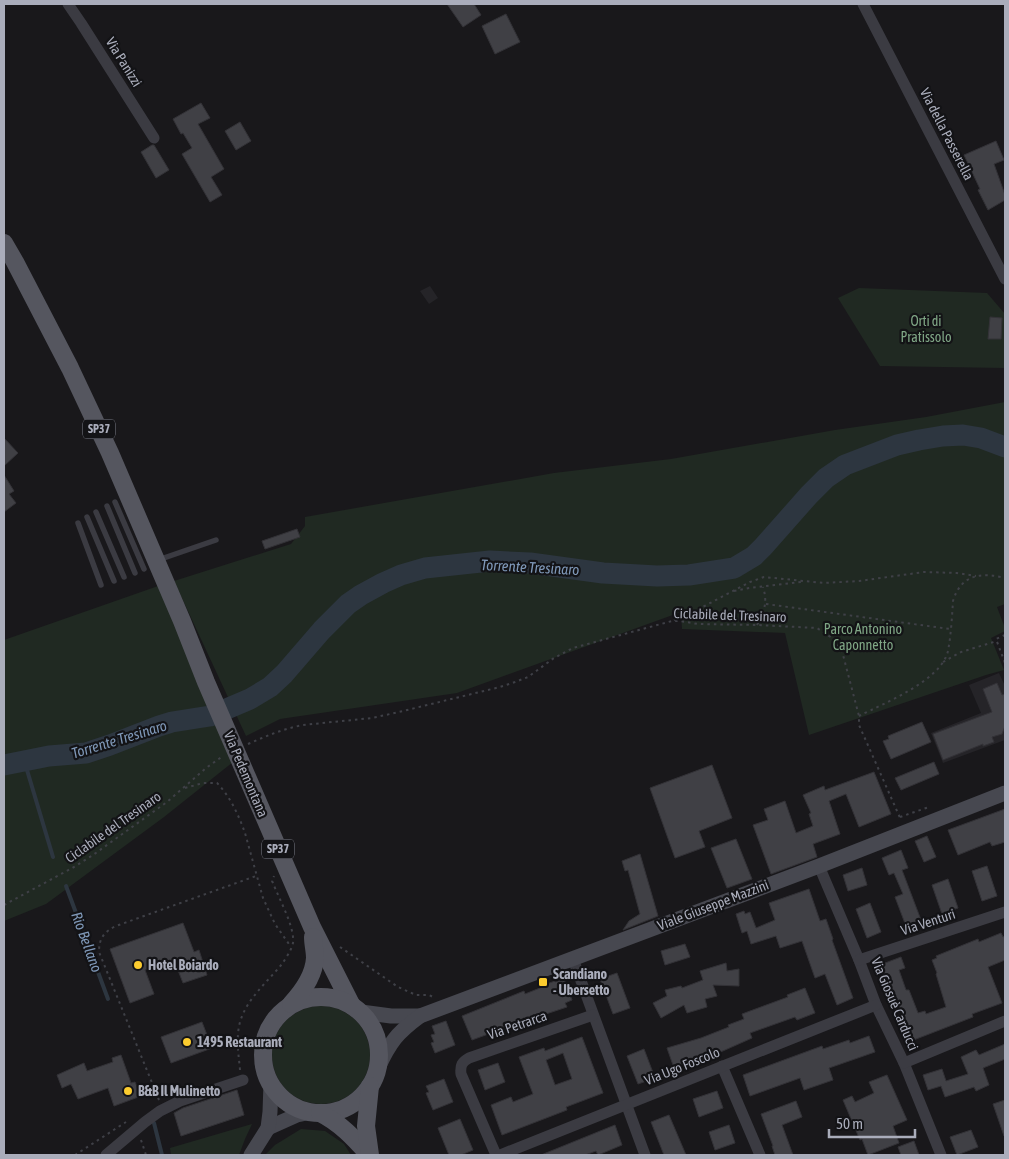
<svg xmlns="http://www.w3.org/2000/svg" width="1009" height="1159" viewBox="0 0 1009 1159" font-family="'Asap Condensed',sans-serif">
  <rect width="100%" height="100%" fill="#19181b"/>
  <g fill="#252428">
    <polygon points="430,286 438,298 429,304 420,291"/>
    <polygon points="999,673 1005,686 1005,740 943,763 931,733 981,713 969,685"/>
  </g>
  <g fill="#202922">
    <polygon points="859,288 987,293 1005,314 1005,368 880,366 838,298"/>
    <polygon points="1005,402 1005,604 997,607 1005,628 1005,631 991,638 1004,670 986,675 809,735 785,633 682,629 681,612 457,693 280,719 246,736 174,581 291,544 305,526 305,517 554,473 671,459 835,430 926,417"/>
    <polygon points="161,585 233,762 164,817 46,904 4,921 4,640"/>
    <circle cx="321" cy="1055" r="49"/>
    <polygon points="252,1124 245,1139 239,1155 171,1155 170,1148"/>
    <polygon points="301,1129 325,1131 344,1144 351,1155 265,1155 275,1145"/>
  </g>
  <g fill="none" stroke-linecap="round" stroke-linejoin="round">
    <g stroke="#2d3640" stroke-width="4">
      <polyline points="24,760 53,857"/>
      <polyline points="66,886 108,999"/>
      <polyline points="154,1123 162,1155"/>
    </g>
    <polyline stroke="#2d3640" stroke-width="21" points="4,765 49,756 86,753 110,745 159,726 172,722 210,716 250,699 270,687 284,674 322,630 348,604 361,595 383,583 401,575 425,568 490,561 530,563 603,573 657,576 689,575 734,568 754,556 763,547 809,495 826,478 845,465 897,445 919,440 943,436 963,435 981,438 1005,447"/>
  </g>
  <g fill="#404045" stroke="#333237" fill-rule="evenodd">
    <polygon points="447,4 474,4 481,15 463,27"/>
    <polygon points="506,14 520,42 495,54 482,26"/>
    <polygon points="201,103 210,118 198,124 224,169 211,177 222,195 210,202 182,154 192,148 183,133 181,134 173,119"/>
    <polygon points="240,122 251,141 236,150 225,131"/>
    <polygon points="996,141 1004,160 994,164 1005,195 1005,200 988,210 978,190 980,189 964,155"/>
    <polygon points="152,145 154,145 169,170 156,178 141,152"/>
    <polygon points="990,317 1002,318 1001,339 988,339"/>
    <polygon points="4,438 18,453 4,466"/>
    <polygon points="4,475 14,491 9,494 16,503 4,512"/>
    <polygon points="297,529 300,537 265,549 262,541"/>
    <polygon points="997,683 1002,695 1005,694 1005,726 1002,734 992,737 994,742 983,746 983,744 943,760 933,734 992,712 983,689"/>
    <polygon points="922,722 931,742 891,759 883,741 889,739 888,736"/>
    <polygon points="934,762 939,774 901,790 895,778"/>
    <polygon points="712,765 732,818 699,831 705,847 675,858 650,788"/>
    <polygon points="874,772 891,814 859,827 846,794 829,801 840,834 813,844 817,857 771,874 753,825 768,820 764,809 785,801 796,833 813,826 809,814 811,813 803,795 824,786 825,790"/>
    <polygon points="1005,809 1005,842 992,846 990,842 958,855 948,830"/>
    <polygon points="927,836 936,857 924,862 915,841"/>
    <polygon points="736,839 752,879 727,888 711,848"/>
    <polygon points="901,850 908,868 902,870 921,920 906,926 895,897 903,894 894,873 889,875 882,858"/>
    <polygon points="640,854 658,916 623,930 629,921 640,914 628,870 625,871 622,861"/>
    <polygon points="987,866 997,896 982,901 972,871"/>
    <polygon points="862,868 867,885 848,891 843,875"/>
    <polygon points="948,879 958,908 942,914 932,885"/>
    <polygon points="809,889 820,921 826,919 833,939 832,940 853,998 837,1005 825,974 815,978 802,941 780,948 776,936 751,944 747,931 742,933 736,914 744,911 745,914 750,912 756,928 775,920 769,903"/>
    <polygon points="870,903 881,932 867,938 856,909"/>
    <polygon points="183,923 194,952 199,950 207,975 183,983 174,960 145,970 154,994 130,1003 110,949"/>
    <polygon points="1001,933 1003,937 1005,936 1005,960 988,967 1002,1003 972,1014 973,1017 911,1041 899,1006 895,1008 880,965 901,957 905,968 899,970 906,990 909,990 918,1013 925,1011 926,1014 946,1007 936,974 937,973 932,960 937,958 936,956 978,939 979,942"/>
    <polygon points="685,944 690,957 665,965 661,951"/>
    <polygon points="726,963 727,971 739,969 739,986 713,985 717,996 705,999 707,1007 687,1013 684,1005 661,1018 653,1003 667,996 665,990 681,986 682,988 703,980 700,971"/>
    <polygon points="617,973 630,1008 613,1014 600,979"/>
    <polygon points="564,979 572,1000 565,1003 567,1007 513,1025 472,1040 462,1016 524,991 525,994 545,986 544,985 555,981 555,982"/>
    <polygon points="805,988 815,1013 797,1020 795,1017 750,1033 752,1038 707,1058 674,1068 667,1048 701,1038 729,1027 728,1025 744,1019 742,1014 788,997 787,995"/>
    <polygon points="446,1021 455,1045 435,1053 431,1043 434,1042 431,1035 435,1034 432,1026"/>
    <polygon points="202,1022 212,1048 171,1063 161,1037"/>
    <polygon points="869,1036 875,1052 829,1068 833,1080 804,1090 800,1078 750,1096 743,1075 822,1046 823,1049 849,1040 850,1043"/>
    <path d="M582 1037 603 1093 566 1107 567 1110 502 1135 491 1105 511 1097 513 1102 533 1094 519 1057 544 1048 545 1051ZM563 1053 572 1079 555 1085 546 1060Z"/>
    <polygon points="1005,1044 1005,1059 983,1068 989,1085 976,1091 974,1087 945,1097 941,1086 928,1090 923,1075 942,1069 946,1081 968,1074 961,1057 976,1050 979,1055"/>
    <polygon points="644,1049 655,1078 638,1084 627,1056"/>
    <polygon points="121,1055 131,1083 135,1082 141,1096 114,1106 108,1088 78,1099 71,1084 62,1088 57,1075 84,1063 87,1071 113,1062 112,1058"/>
    <polygon points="498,1063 505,1082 485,1090 478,1070"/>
    <polygon points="887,1075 907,1120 893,1126 899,1143 868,1155 862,1139 860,1140 843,1100 852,1096 855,1102 874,1093 869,1082"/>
    <polygon points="444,1079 453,1102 433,1110 426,1093 429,1092 426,1086"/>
    <polygon points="237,1090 244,1115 181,1136 174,1113 183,1108"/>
    <polygon points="717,1091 723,1108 699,1117 693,1099"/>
    <polygon points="1005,1100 1005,1136 1004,1136 993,1104"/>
    <polygon points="796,1101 802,1117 782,1125 793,1155 775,1155 772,1146 773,1146 761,1114"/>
    <polygon points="669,1115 686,1155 664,1155 651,1122"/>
    <polygon points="460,1119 473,1150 461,1155 449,1155 438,1128"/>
    <polygon points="615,1125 622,1145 598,1155 596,1151 585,1155 541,1155"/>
    <polygon points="729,1125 735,1143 715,1150 709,1132"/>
    <polygon points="971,1130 978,1147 957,1155 950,1137"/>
    <polygon points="914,1141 919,1155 901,1155 898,1147"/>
  </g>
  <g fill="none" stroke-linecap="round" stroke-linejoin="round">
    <g stroke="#3f4047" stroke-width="2" stroke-dasharray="2.5 4" stroke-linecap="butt">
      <polyline points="734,591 749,588 801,582"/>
      <polyline points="766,604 950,629"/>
      <polyline points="674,620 695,611 750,582 764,577 824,583 859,581 924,572 957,573 976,576"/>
      <path d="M757 625C764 611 768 603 763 587"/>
      <polyline points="1005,635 996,639 1005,663"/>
      <polyline points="943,662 961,652 997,641"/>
      <path d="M859 716C884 703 941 681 948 651 951 635 952 617 953 601 961 574 982 572 1005 578"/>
      <path d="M248 744C266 736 283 729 303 725L372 718 399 712 500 687 515 682 528 677 554 658 573 648 672 621H680L698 624 757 625 817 628 832 638 842 651 859 716V725L901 820"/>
      <path d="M185 788 203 783H217C230 796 239 816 245 833L263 898 275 924 291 947"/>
      <polyline points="900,817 929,807"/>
      <polyline points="4,905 74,867 93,855 167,802 206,768 223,756"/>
      <polyline points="340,947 398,987 416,995 429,995 433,997"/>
      <path d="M240 1070C239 1058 237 1047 238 1035 239 1005 264 986 282 964 286 958 291 951 293 943 295 927 279 899 273 883L272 881 274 876"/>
      <path d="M159 1100 99 952C99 938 104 932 116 926L256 876"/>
      <polyline points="141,1140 146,1155"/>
      <polyline points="75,1155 126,1122"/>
    </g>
    <g stroke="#3b3b42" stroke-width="5.5">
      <polyline points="115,502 144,569"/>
      <polyline points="107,506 135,573"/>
      <polyline points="96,512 124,577"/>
      <polyline points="87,517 114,581"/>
      <polyline points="78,523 101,585"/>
      <polyline points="158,560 216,540"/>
    </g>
    <g stroke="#3b3b42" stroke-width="11">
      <polyline points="68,4 81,23 154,138"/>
      <polyline points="863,4 1005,279"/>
      <polyline points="819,866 859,960 876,1005 904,1063 941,1155"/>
      <polyline points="573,959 645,1155"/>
      <polyline points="859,960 1005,912"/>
      <polyline points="904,1063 1005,1021"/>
      <polyline points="722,1066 760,1155"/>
      <polyline points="106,1155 145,1122 160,1111 180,1101 243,1080"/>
      <path d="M496 1155 461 1074C460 1065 462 1062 469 1058L593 1015"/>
      <polyline points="500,1155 876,1005"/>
    </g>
    <g stroke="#474850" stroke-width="15">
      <polyline points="361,1012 391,1016 420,1016"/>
      <path d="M378 1068C390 1042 397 1033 420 1016L819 866 1005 793"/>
      <polyline points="268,1128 297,1115 311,1112"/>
      <polyline points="251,1155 268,1128 270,1112 271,1083"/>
    </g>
    <g stroke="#55565f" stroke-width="18">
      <polyline points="4,243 15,262 70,368 110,453 182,621 206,682 312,927 352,1006"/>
      <circle cx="321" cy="1055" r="58"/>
      <path d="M291 1004C303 991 314 976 315 958 315 951 313 944 313 937"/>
      <path d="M320 1113C340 1123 354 1138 369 1155"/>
      <polyline points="370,1155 366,1126 370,1086"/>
    </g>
  </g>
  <g fill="#fccc2f" stroke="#131316" stroke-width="2">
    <circle cx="138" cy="965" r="5"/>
    <rect x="538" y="977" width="10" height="10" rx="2.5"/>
    <circle cx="187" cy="1042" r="5"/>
    <circle cx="128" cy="1091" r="5"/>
  </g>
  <g text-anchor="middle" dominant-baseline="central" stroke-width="4.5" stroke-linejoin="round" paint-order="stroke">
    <g fill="#131316" stroke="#7d7f8a" stroke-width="1">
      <rect x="83" y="419.5" width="32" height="19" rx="4"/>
      <rect x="262" y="839.5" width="32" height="19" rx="4"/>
    </g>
    <g font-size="12" font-weight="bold" fill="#aaadbb">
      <text x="99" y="429">SP37</text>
      <text x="278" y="849">SP37</text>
    </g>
    <g font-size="14" fill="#aaadbb" stroke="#131316">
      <text transform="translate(124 62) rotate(58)">Via Panizzi</text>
      <text transform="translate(947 134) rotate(63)">Via della Passerella</text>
      <text transform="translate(730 615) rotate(2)">Ciclabile del Tresinaro</text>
      <text transform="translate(246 774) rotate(67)">Via Pedemontana</text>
      <text transform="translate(113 827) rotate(-35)">Ciclabile del Tresinaro</text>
      <text transform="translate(713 905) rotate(-21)">Viale Giuseppe Mazzini</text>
      <text transform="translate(928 922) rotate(-18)">Via Venturi</text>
      <text transform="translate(895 1004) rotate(67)">Via Giosuè Carducci</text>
      <text transform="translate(517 1025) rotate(-19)">Via Petrarca</text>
      <text transform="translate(682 1066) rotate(-22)">Via Ugo Foscolo</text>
    </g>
    <g font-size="14" fill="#80a786" stroke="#131316">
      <text x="926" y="321">Orti di<tspan x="926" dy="16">Pratissolo</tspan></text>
      <text x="863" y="629">Parco Antonino<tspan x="863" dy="16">Caponnetto</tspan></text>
    </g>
    <g font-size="14" font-weight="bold" fill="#aaadbb" stroke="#131316" text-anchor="start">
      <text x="148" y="965">Hotel Boiardo</text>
      <text x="553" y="974">Scandiano<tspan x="553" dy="16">- Ubersetto</tspan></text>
      <text x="197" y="1042">1495 Restaurant</text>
      <text x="138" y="1091">B&amp;B Il Mulinetto</text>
    </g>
    <g font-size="15" font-style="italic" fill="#7f98b8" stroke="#131316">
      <text transform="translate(530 567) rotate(3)">Torrente Tresinaro</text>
      <text transform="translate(119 739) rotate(-17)">Torrente Tresinaro</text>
      <text transform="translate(87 942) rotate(70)">Rio Bellano</text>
    </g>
  </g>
  <rect width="1009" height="1159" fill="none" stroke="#aaadbb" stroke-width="10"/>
  <path d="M829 1129v8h86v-8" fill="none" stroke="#aaadbb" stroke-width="2.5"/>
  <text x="836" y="1129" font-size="15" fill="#aaadbb" stroke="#131316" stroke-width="4" paint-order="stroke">50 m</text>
</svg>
